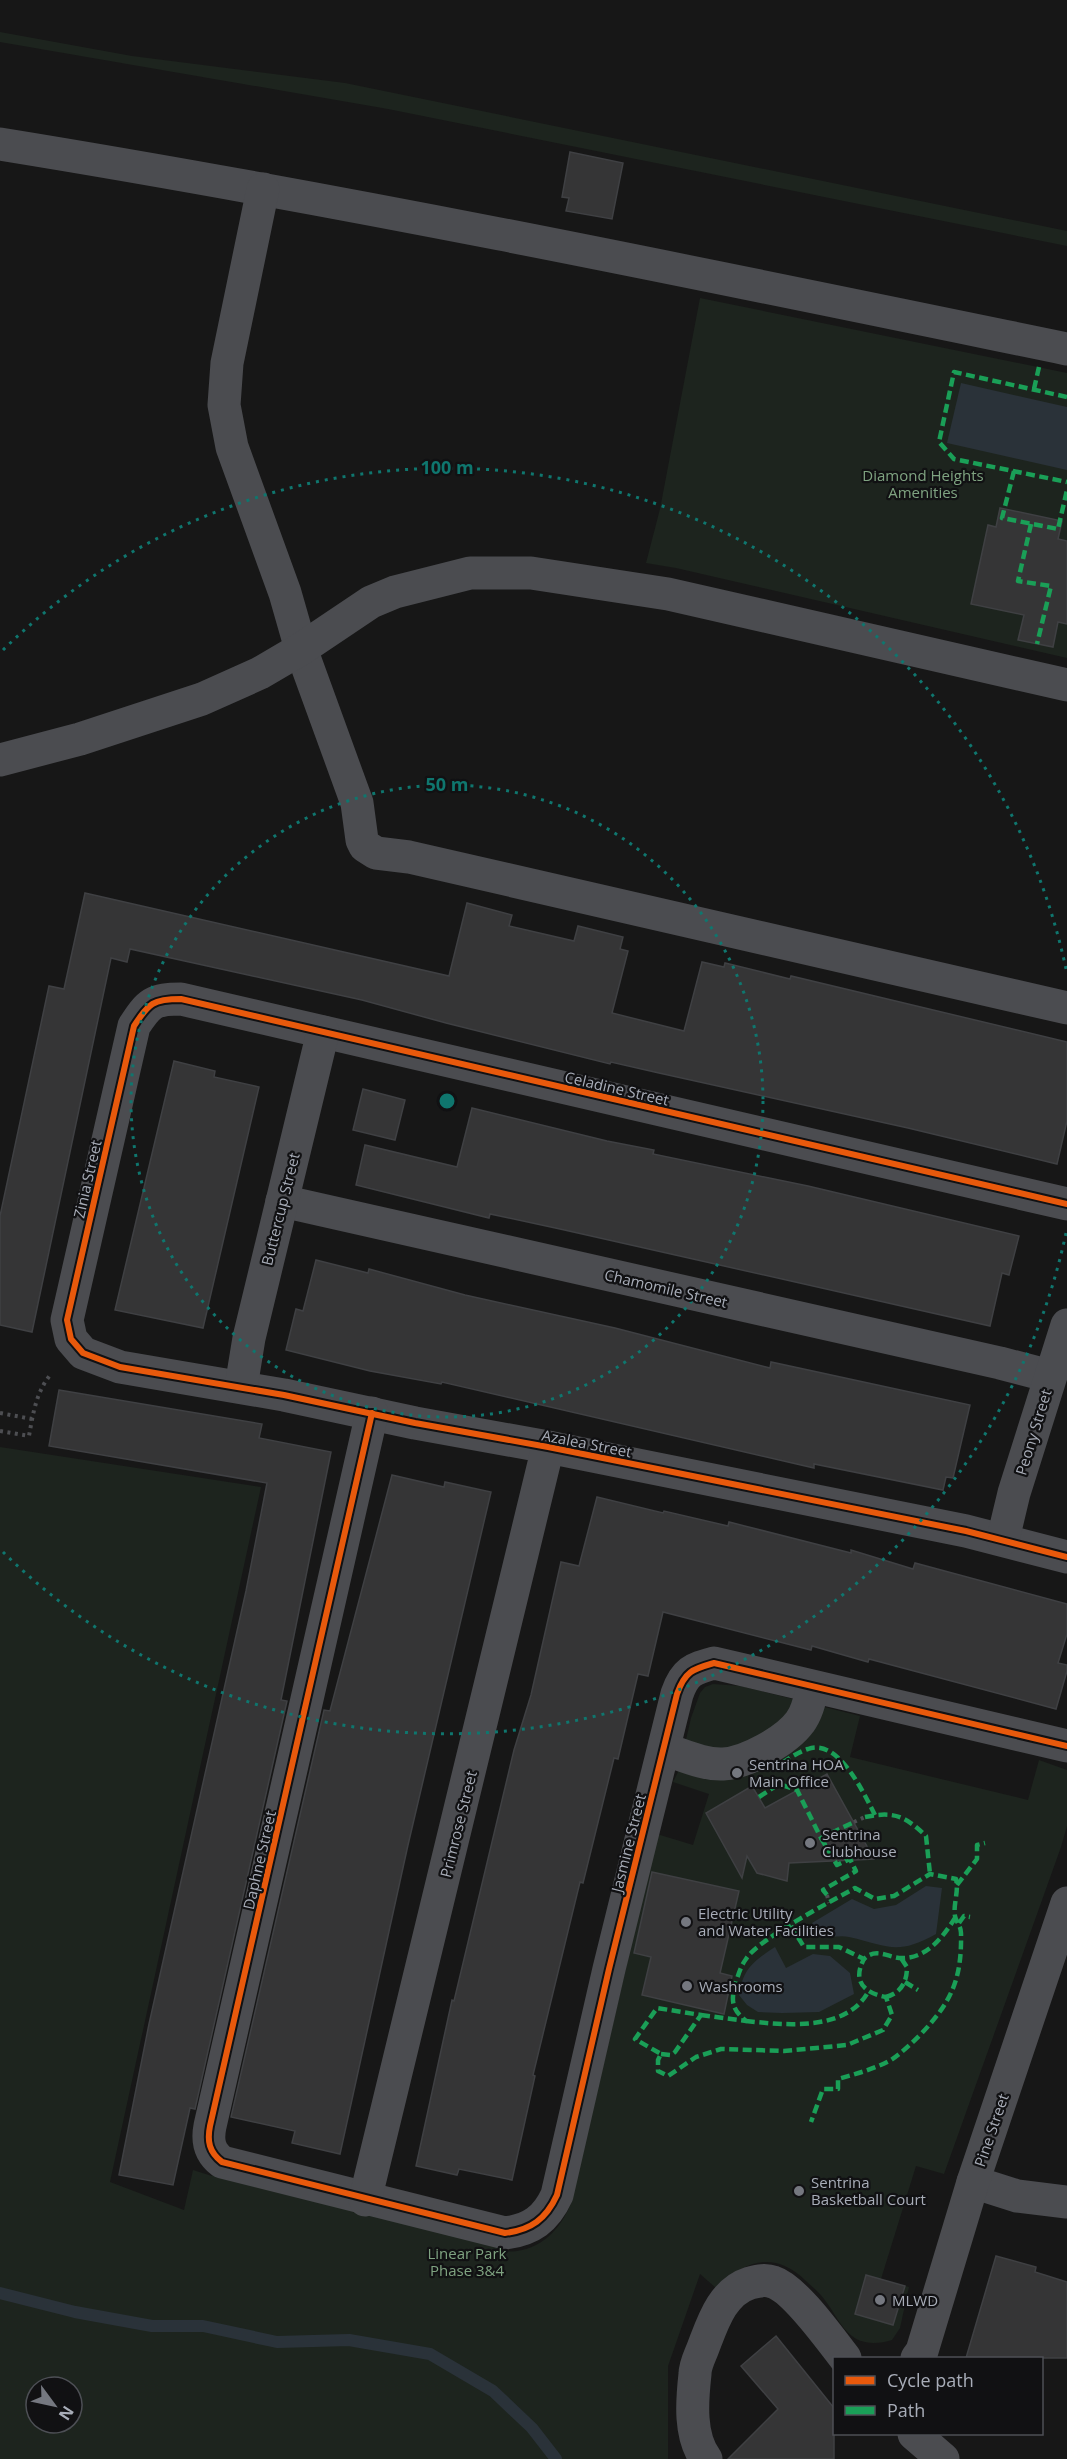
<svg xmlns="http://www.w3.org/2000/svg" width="1067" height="2459" viewBox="0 0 1067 2459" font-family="'Open Sans',sans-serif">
  <rect width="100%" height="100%" fill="#171717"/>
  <g fill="#1d241e" fill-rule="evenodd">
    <polygon points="0,32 132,56 345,83 1067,231 1067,246 388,109 0,42"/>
    <polygon points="700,298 1067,373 1067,658 676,568 646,563 660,509"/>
    <path d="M0 1447 261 1487 110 2182 184 2210 193 2170 212 2176 222 2162 505 2233 503 2251C537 2255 562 2230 572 2200L657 1834 693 1845 709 1794 673 1782 679 1770 691 1718 700 1693 705 1687 713 1684 741 1686 860 1716 850 1757 1028 1800 1039 1760 1067 1770V1826L1061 1847 944 2174 916 2166 881 2279 909 2287 900 2328 892 2340C879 2344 863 2345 852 2336 841 2328 833 2310 824 2299 819 2292 811 2286 805 2280 773 2250 745 2261 716 2288L700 2274 668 2366V2459H0ZM36 2387H72V2423H36Z"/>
  </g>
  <g fill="#2a3239">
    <polygon points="961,383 1067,407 1067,470 947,443"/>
    <path d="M926 1886 942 1888 936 1934C896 1956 889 1946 849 1937 840 1935 829 1938 820 1938L812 1923 852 1899 874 1909 896 1905Z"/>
    <path d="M775 1947 786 1968 813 1954 830 1956 850 1973 854 1994 819 2012 782 2013 758 2012 747 2005 739 1995C743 1968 754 1961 775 1947Z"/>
  </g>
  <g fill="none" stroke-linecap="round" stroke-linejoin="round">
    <polyline stroke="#2a3239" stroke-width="12" points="0,2293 75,2312 152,2326 203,2326 277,2342 349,2340 430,2354 493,2391 532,2428 556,2459"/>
  </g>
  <g fill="#353536" stroke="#3f4043" stroke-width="1.5">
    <polygon points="570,152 623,163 612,219 566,211 569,198 562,197"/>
    <polygon points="1000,508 1062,521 1058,539 1067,541 1067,624 1058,622 1053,647 1018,640 1024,615 971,604 988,525 996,527"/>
    <polygon points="85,893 449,976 467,903 512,915 509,926 574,941 578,926 623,937 620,949 628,951 612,1013 684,1031 702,962 724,967 725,963 790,979 791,976 1067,1042 1067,1121 1057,1164 908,1128 659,1073 611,1062 610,1064 446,1023 362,1000 130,949 127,962 111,958 32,1332 0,1325 0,1216 49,986 64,989"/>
    <polygon points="174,1061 215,1071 214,1077 259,1087 203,1328 115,1310"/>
    <polygon points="363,1089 405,1100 395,1140 353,1130"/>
    <polygon points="472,1108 607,1141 654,1150 653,1154 808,1186 1019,1236 1009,1275 1002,1273 990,1326 560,1229 490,1214 489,1218 356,1185 365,1145 457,1167"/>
    <polygon points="316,1260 368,1273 369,1269 465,1295 615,1328 770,1368 771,1362 970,1405 953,1478 946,1477 943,1490 814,1464 814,1468 442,1382 441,1384 370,1371 286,1350 296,1309 303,1311"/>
    <polygon points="59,1390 262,1424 259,1438 331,1452 281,1700 287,1701 195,2109 190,2108 173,2185 119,2175 149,2024 246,1591 267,1483 49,1446"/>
    <polygon points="392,1475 444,1487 445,1482 491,1492 408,1845 340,2154 292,2143 295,2131 231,2117 324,1710 330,1711"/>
    <polygon points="597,1497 663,1513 664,1511 728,1526 729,1522 851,1553 851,1550 913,1569 915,1563 1067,1604 1067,1634 1058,1663 1067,1665 1067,1671 1056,1709 869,1659 868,1662 812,1646 811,1650 663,1612 648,1676 638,1674 618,1759 614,1758 583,1883 580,1882 533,2075 535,2076 512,2180 459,2169 457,2175 416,2166 452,2000 454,2001 514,1750 531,1695 561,1562 579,1566"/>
    <polygon points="827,1774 874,1859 789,1863 787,1881 757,1873 747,1856 742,1878 706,1813 752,1786 765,1808"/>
    <polygon points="652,1872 739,1891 720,1973 732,1976 724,2014 642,1995 651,1957 634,1953"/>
    <polygon points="996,2256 1036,2267 1035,2272 1067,2282 1067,2358 966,2358"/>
    <polygon points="866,2275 905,2286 893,2325 855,2314"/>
    <polygon points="776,2336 834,2408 834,2459 728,2459 778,2409 741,2366"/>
  </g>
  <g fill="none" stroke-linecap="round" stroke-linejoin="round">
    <g stroke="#4d4e52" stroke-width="4" stroke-dasharray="3 4.5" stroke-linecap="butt">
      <polyline points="0,1413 32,1419"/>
      <path d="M0 1431 29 1436C33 1414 36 1392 51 1374"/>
      <polyline points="854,1822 865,1817"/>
      <polyline points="827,1895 829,1903"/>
    </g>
    <g stroke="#4b4c50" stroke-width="33">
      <path d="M0 144C358 202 712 276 1067 349"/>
      <polyline points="263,189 227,363 224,405 232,447 285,593 301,649 357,803 362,840 365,846 376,853 409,857 1067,1008"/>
      <polyline points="0,760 80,739 202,699 260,673 301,649 371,602 395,592 470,573 531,573 668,594 1067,685"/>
      <polyline points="282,1201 1000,1363 1050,1376"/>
      <path d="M1067 1204 181 999C153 999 149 1003 134 1026L67 1320 71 1339 83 1353 120 1367 284 1395 415 1423 548 1447 966 1531 1067 1557"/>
      <polyline points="241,1387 249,1338 323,1032"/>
      <path d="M372 1413 210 2126C207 2141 209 2152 222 2162L505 2233C531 2230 546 2219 557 2195L609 1969 677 1694C685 1671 693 1669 714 1663L1067 1746"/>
      <polyline points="1003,1539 1014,1493 1067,1325"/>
      <path d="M664 1749C683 1755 704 1765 723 1764 746 1763 786 1741 800 1722 807 1713 810 1699 813 1687"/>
      <polyline points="973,2182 1017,2196 1067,2202"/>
      <polyline points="365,2200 548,1447"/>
      <polyline points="917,2358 922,2351 973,2182 1067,1903"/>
      <polyline points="914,2434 943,2459"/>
      <path d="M706 2459C689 2436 692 2401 695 2374 695 2365 700 2356 703 2348 713 2322 722 2292 750 2283 758 2281 765 2279 773 2282 795 2289 830 2339 845 2358"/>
    </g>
    <g stroke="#1a9f57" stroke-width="4.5" stroke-dasharray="9 4.5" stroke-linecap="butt">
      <polyline points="1034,389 1039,367"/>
      <polyline points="1067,397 954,372 939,442 954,459 1067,482"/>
      <polyline points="1014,471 1002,518 1058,529 1067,490"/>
      <polyline points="1031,524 1018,581 1051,586 1037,644"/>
      <path d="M771 1770C783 1763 795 1753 808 1749 839 1738 864 1794 875 1815"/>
      <polyline points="759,1797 779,1784 797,1790 821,1838 854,1822"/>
      <path d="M865 1817C894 1811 905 1816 926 1836L930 1874"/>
      <polyline points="821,1838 837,1865 850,1859 856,1871 823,1890 827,1895"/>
      <polyline points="957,1885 977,1859 977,1845 985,1843"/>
      <polyline points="959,1923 964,1916 970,1917"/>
      <path d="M791 1926 804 1947H839L864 1959C875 1948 886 1956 899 1958 926 1960 943 1937 955 1918"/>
      <polyline points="905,1982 918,1990"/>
      <path d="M886 1997C901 1993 907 1982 907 1967L901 1958"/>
      <path d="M701 2015 746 2021C734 2011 731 2004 734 1989 737 1979 740 1967 746 1959 758 1939 832 1901 855 1888L875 1899 894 1896 930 1874 956 1879C959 1892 953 1904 955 1916 956 1922 961 1926 961 1933 962 1980 951 2003 919 2036 911 2044 900 2054 891 2060 874 2069 856 2074 838 2079V2089H823L811 2122"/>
      <path d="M746 2021C784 2025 846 2032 868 1992"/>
      <path d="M661 2054 671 2055 675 2052 701 2015 657 2008 635 2039 661 2054 658 2060V2071L668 2076 696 2057 721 2049 784 2051 847 2045 883 2030 892 2015 886 1997C864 1993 852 1981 864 1959"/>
    </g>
    <defs>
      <g id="cycleway">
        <path d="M1067 1204 181 999C153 999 149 1003 134 1026L67 1320 71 1339 83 1353 120 1367 284 1395 415 1423 548 1447 966 1531 1067 1557"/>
        <path d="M372 1413 210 2126C207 2141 209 2152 222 2162L505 2233C531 2230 546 2219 557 2195L609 1969 677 1694C685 1671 693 1669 714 1663L1067 1746"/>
      </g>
    </defs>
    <use href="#cycleway" stroke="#111113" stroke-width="10"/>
    <use href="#cycleway" stroke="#e8590c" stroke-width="6"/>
  </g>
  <g fill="none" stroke="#0f766e" stroke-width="3" stroke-dasharray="3 6">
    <circle cx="447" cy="1101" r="316"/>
    <path d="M1066 1233A633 633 0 0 1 3 1552M3 650A633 633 0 0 1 1066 969"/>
  </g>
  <g fill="#757880" stroke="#111113" stroke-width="2">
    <circle cx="737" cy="1773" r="6"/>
    <circle cx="810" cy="1843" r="6"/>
    <circle cx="686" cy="1922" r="6"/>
    <circle cx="687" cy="1986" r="6"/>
    <circle cx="799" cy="2191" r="6"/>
    <circle cx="880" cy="2300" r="6"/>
  </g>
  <g text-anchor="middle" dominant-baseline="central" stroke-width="4.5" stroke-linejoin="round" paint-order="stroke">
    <g font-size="15" fill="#7fa381" stroke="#111113">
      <text x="923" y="475">Diamond Heights<tspan x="923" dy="17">Amenities</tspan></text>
      <text x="467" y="2253">Linear Park<tspan x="467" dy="17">Phase 3&amp;4</tspan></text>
    </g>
    <g font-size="15" fill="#a8adb8" stroke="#111113">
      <text transform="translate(617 1088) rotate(13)">Celadine Street</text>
      <text transform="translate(87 1179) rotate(-77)">Zinia Street</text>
      <text transform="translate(280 1209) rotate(-76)">Buttercup Street</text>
      <text transform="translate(666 1288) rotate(13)">Chamomile Street</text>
      <text transform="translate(1033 1432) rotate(-73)">Peony Street</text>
      <text transform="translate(587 1443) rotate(11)">Azalea Street</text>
      <text transform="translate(458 1824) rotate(-76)">Primrose Street</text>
      <text transform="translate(628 1843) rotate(-76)">Jasmine Street</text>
      <text transform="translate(259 1860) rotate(-77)">Daphne Street</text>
      <text transform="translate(991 2130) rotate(-71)">Pine Street</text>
    </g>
    <g font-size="15" fill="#a8adb8" stroke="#111113" text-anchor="start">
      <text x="749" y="1764">Sentrina HOA<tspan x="749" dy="17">Main Office</tspan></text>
      <text x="822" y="1834">Sentrina<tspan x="822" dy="17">Clubhouse</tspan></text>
      <text x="698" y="1913">Electric Utility<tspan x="698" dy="17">and Water Facilities</tspan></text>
      <text x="699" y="1986">Washrooms</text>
      <text x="811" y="2182">Sentrina<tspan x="811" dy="17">Basketball Court</tspan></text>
      <text x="892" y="2300">MLWD</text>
    </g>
  </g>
  <circle cx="447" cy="1101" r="9" fill="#0f766e" stroke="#111113" stroke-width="3"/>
  <g font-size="18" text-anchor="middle" font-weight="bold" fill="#0f766e" stroke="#111113" stroke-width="4.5" stroke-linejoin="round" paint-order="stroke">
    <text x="447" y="474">100 m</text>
    <text x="447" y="791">50 m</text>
  </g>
  <rect x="833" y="2357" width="210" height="78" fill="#111113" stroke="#4d4f55" stroke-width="1.5"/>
  <rect x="845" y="2376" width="30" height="9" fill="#e8590c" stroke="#4d4f55" stroke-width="1.5"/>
  <text x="887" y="2387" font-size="18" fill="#a8adb8">Cycle path</text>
  <rect x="845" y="2406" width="30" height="9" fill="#1a9f57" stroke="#4d4f55" stroke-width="1.5"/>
  <text x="887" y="2417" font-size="18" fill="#a8adb8">Path</text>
  <g transform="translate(54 2405) rotate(123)"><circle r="28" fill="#111113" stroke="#4d4f55" stroke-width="1.5"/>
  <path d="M0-4.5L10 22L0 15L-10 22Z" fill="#757880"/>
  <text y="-9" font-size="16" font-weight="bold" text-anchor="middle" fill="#a8adb8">N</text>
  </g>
</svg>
